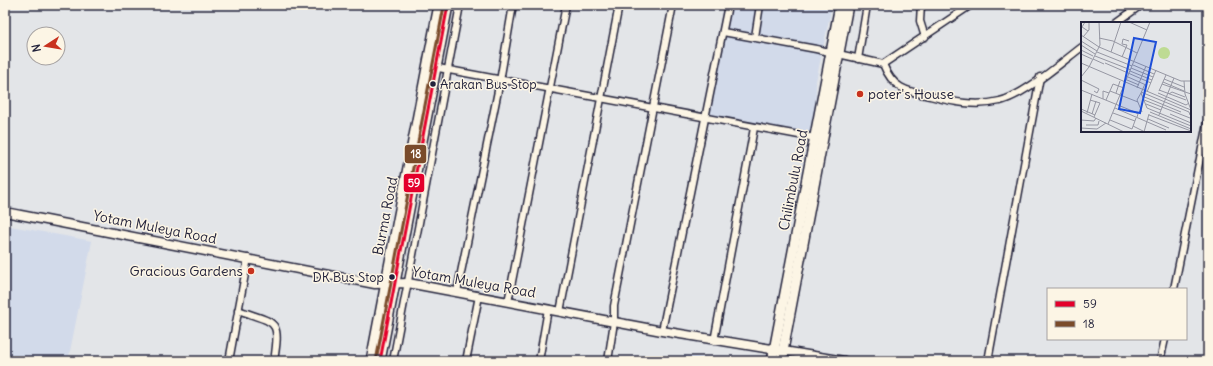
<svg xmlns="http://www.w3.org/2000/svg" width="1213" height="366" viewBox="0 0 1213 366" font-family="Delius,sans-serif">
  <rect width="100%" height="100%" fill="#e3e5e8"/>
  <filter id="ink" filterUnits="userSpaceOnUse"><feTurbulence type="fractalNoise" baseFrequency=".025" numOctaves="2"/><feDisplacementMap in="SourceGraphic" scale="8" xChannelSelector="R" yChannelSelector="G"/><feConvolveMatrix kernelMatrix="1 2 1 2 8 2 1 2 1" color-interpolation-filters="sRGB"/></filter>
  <g filter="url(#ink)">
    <g fill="#d2daea">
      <polygon points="732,5 832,5 816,81 815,138 704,118 723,32 727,32"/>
      <polygon points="5,225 92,241 68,361 5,361"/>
      <polygon points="684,355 727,361 683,361"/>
    </g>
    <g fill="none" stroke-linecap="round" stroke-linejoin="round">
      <defs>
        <g id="minor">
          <polyline points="921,5 920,21 925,37"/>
          <polyline points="1116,23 1141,5"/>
          <polyline points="723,32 816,49 883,64 971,5"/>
          <polyline points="755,37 760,5"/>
          <polyline points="858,59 867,5"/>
          <path d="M883 64C893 89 906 91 930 96 953 102 976 107 1000 101 1023 96 1062 62 1082 47"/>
          <polyline points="433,67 815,138"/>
          <polyline points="1174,289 1208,118"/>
          <polyline points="457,292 500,81 513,5"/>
          <polyline points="508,302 566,5"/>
          <path d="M238 310C276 324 281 318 274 361"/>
          <polyline points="560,312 619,5"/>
          <polyline points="662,331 728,5"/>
          <polyline points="714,341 754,128"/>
          <polyline points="229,361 248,258"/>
          <polyline points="393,361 460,5"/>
          <polyline points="466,361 479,296"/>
          <polyline points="539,361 548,309"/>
          <polyline points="608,361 614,322 614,306 673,5"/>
          <polyline points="988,361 1040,77"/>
          <polyline points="1160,361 1165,339"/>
        </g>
        <polyline id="tertiary" points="5,212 375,284 408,283 662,331 844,361"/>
        <g id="secondary">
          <polyline points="371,361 439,5"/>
          <polyline points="380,361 448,5"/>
          <polyline points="772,361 840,5"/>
          <polyline points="781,361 848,5"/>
        </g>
      </defs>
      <use href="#minor" stroke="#22223b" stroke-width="9"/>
      <use href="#tertiary" stroke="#22223b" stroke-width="11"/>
      <use href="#secondary" stroke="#22223b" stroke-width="12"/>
      <use href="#minor" stroke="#fcf5e5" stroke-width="6"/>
      <use href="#tertiary" stroke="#fcf5e5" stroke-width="8"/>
      <use href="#secondary" stroke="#fcf5e5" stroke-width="9"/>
      <defs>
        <polyline id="bus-1" points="380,361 448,5"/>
        <polyline id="bus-2" points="376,361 444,6"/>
      </defs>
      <use href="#bus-1" stroke="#fcf5e5" stroke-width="6"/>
      <use href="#bus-2" stroke="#fcf5e5" stroke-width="6"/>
      <use href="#bus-1" stroke="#e4002b" stroke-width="3"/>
      <use href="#bus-2" stroke="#7a4b2a" stroke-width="3"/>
    </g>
  </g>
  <g fill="#22223b" stroke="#fcf5e5" stroke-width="1.5">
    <circle cx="433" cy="84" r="3.5"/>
    <circle cx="392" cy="277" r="3.5"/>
  </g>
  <g fill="#c8321e" stroke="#fcf5e5" stroke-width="1.5">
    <circle cx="860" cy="94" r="4"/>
    <circle cx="251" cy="271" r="4"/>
  </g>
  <g text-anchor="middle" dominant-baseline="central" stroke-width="3" stroke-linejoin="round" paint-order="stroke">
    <g font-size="13" fill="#22223b" stroke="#fcf5e5" text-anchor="start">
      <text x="440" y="84">Arakan Bus Stop</text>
      <text x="384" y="277" text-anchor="end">DK Bus Stop</text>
    </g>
    <g font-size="14" fill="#22223b" stroke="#fcf5e5" text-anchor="start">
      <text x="868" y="94">poter's House</text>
      <text x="243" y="271" text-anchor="end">Gracious Gardens</text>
    </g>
    <g font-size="14" fill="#22223b" stroke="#fcf5e5">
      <text transform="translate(793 180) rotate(-79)">Chilimbulu Road</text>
      <text transform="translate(385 216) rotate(-79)">Burma Road</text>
      <text transform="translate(155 227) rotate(11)">Yotam Muleya Road</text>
      <text transform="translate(474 282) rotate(10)">Yotam Muleya Road</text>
    </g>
  </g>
  <g transform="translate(1081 22)">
    <rect width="110" height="110" fill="#e3e5e8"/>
    <path d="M77 31a6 6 0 1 1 12 0a6 6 0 1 1-12 0Z" fill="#bedb93"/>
    <path fill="none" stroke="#9697a3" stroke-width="1" d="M4 0 1 5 7 9M48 0 66 8M0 13 18 25 100 59H110M2 15 8 8V0M18 16 32 19 56 31M0 19 16 29M0 23 14 32M0 28 12 34M16 30 51 44M30 30 40 0M0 32 11 37M14 34 50 48M41 35 46 23 41 22 42 17 48 19M12 37 23 42M0 41 110 88M24 41 70 61M52 43 73 52M8 45 19 23 18 0M50 46 72 55M49 49 71 58M0 55 8 45M47 55 65 63M83 57 103 65M0 58 18 67 16 71 13 69M46 58 58 63M103 59 104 72 110 88M82 60 103 69M64 62 60 71 66 86 110 104M81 62 110 72M56 66 65 44M0 68 54 90 57 92 56 95M78 68 105 78M29 69 57 80M78 69 85 53M60 70 108 90 109 93M66 70 75 48M35 71 39 59M60 71 56 78 61 90M77 71 105 83 108 81M88 72 91 70 104 75M61 74 100 90M22 77V69L28 71M9 78 19 81 13 95M25 78 32 62 43 66M63 78 109 96M65 82 80 88M34 86 85 108M0 87 14 93M0 89 43 110M69 90 110 107M6 91 11 72M32 91 54 99M11 92 15 79M89 92 110 101M68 93 110 109M78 93 93 56M67 97 88 106M0 98 13 99 15 96M29 98 51 107 55 96M27 102 69 0M5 103H17L18 99M52 104 64 110M0 106 16 107 25 101M63 110 68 92"/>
    <path fill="#1d4ed8" fill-opacity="0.15" stroke="#1d4ed8" stroke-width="2" d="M53 16 75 20 59 91 38 87Z"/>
    <rect width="110" height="110" fill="none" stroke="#22223b" stroke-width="2"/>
  </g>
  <g stroke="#fcf5e5" stroke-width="1.5">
    <rect x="404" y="144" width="23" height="20" rx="4" fill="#7a4b2a"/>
    <rect x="403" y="173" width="22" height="20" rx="4" fill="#e4002b"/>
  </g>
  <g font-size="11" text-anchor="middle" font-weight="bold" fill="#fff">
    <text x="416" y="158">18</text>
    <text x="414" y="187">59</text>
  </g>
  <rect width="1213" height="366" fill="none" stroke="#fcf5e5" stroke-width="20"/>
  <rect x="10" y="10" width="1193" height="346" fill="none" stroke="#22223b" stroke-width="1.5" filter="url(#ink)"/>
  <rect x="1047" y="288" width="140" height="52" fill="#fcf5e5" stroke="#a5a1a1"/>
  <rect x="1055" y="301" width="20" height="6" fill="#e4002b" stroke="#a5a1a1"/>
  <text x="1083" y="308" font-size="12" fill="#22223b">59</text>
  <rect x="1055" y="321" width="20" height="6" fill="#7a4b2a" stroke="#a5a1a1"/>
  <text x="1083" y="328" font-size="12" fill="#22223b">18</text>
  <g transform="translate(46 46) rotate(258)"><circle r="19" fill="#fcf5e5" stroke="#a5a1a1"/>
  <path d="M0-3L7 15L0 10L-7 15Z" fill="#c8321e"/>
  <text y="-6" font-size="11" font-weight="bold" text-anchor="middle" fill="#22223b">N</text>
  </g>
</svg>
